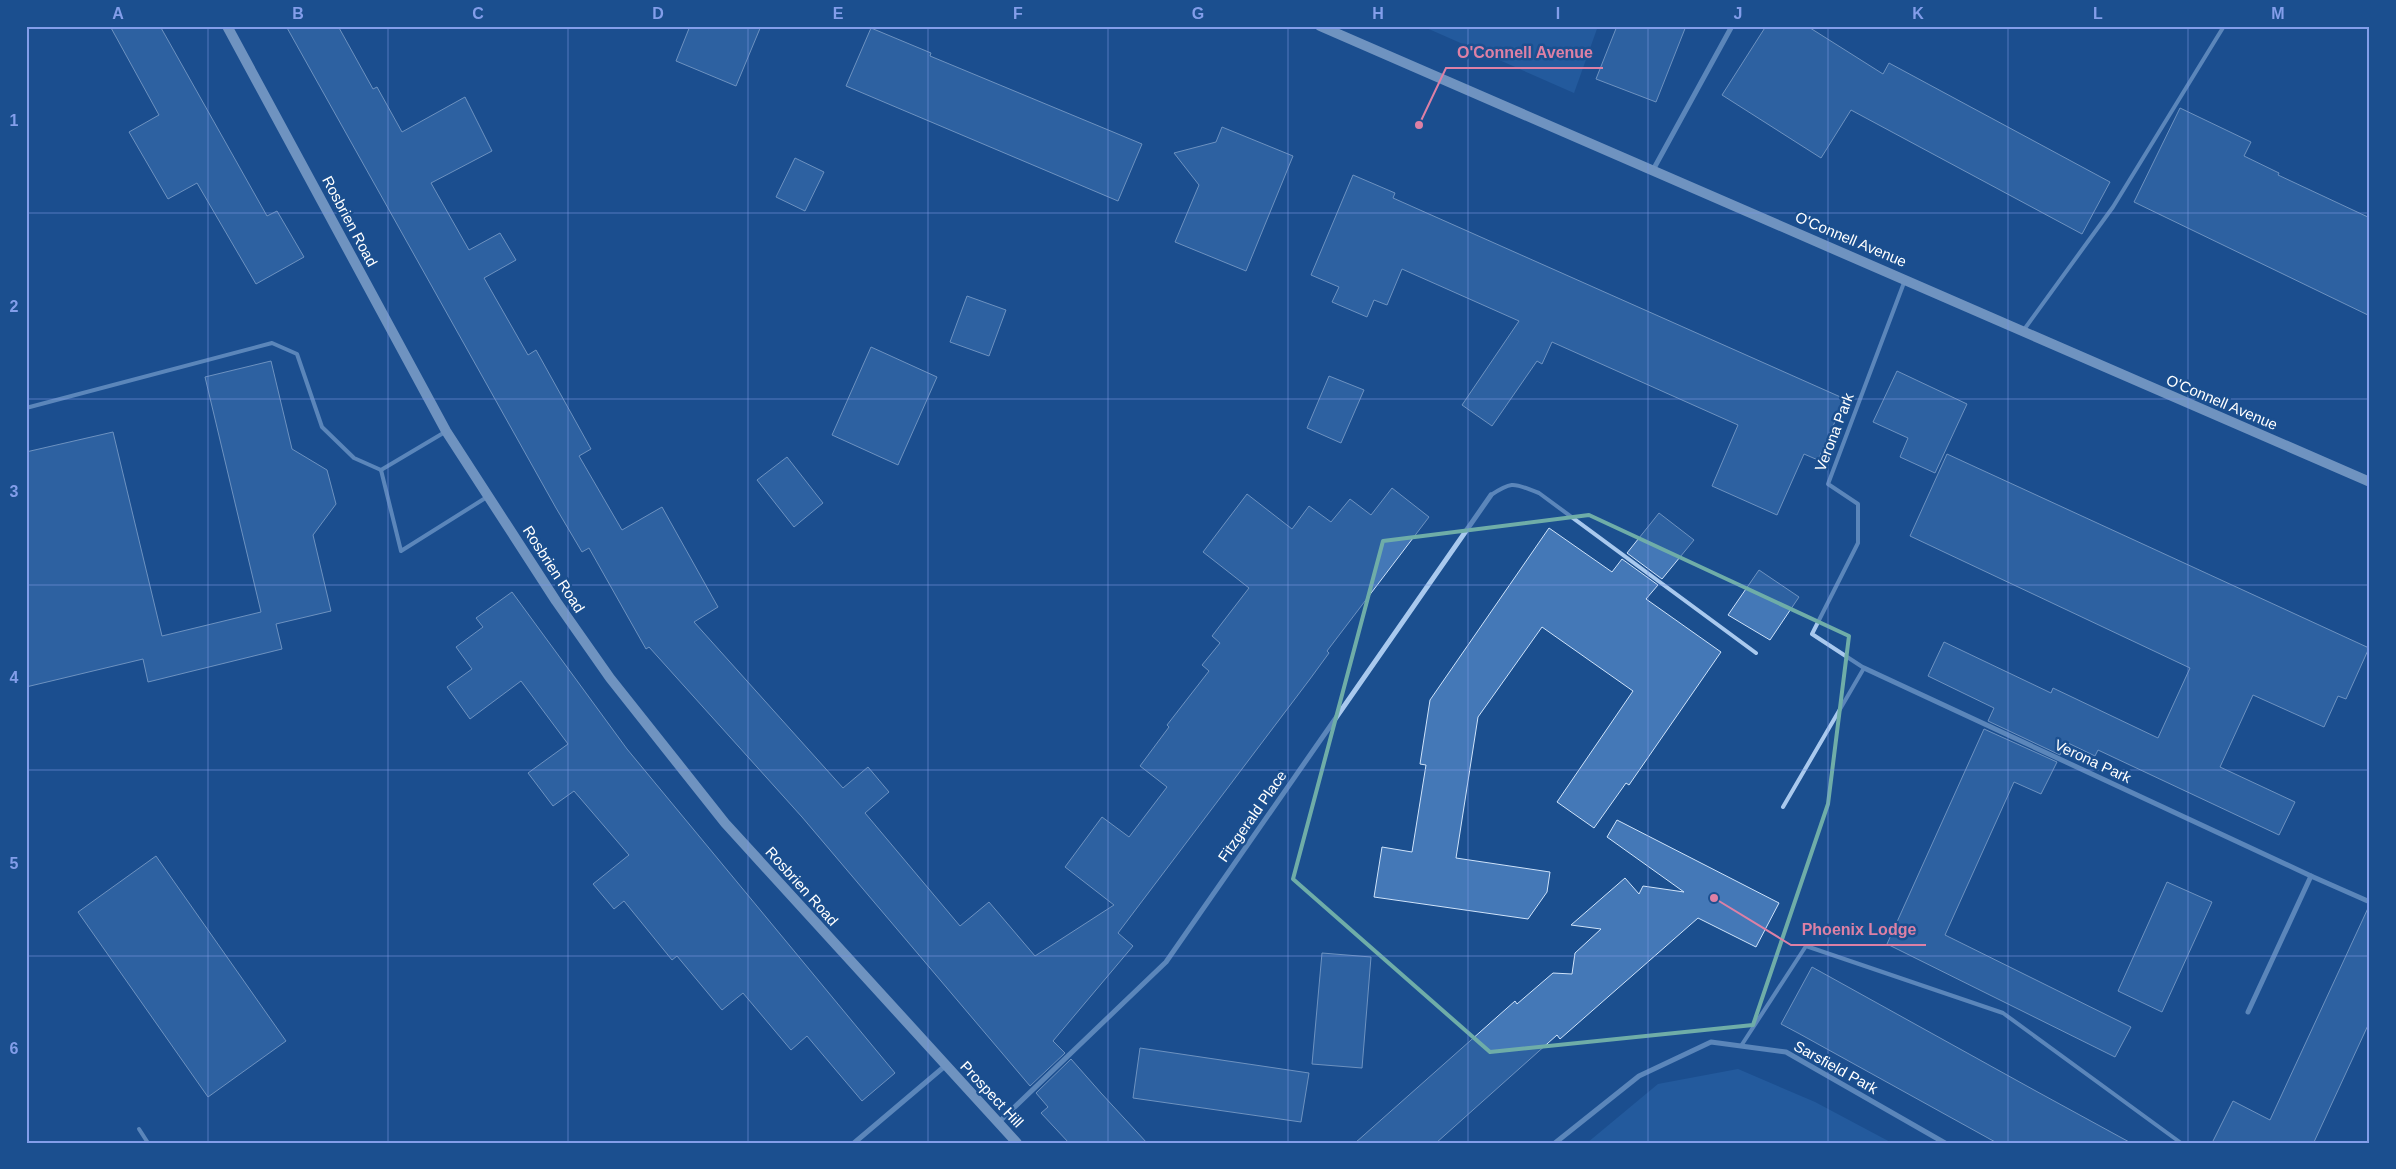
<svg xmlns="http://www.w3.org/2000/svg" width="2396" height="1169" viewBox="0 0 2396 1169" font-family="Helvetica,sans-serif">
  <rect width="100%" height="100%" fill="#1b4f8f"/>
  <g fill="#2e69ad">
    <polygon points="1422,26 1598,26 1574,93"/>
    <polygon points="1738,1069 1815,1102 1892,1143 1587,1143 1658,1084"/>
  </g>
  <g fill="#4478b7" stroke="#cfe3fa">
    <polygon points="110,26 160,26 267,216 277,211 304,257 256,284 197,183 168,199 129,132 159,115"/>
    <polygon points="286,26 338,26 373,89 377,87 402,132 465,97 492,151 431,183 469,250 500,233 516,260 484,278 528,355 536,350 591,449 579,456 622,530 662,507 718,607 694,622 843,788 868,767 889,792 865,813 960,926 989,902 1035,956 1114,905 1065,867 1102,817 1129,837 1167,787 1140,766 1169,727 1167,725 1209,671 1202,665 1220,643 1212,636 1249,588 1203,552 1247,494 1292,529 1309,506 1331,522 1350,499 1371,515 1392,488 1429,517 1327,651 1329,653 1310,679 1118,933 1133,946 1053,1041 1065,1053 1030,1086 802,817 649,647 646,649 589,548 582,552 556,508"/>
    <polygon points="690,26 761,26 736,86 676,61"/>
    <polygon points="1617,26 1686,26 1656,102 1596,79"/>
    <polygon points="1766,26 1807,26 1883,74 1889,63 2110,182 2082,234 1851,110 1821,158 1722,95"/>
    <polygon points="871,28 931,53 930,56 1142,144 1118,201 846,86"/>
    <polygon points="2180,108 2251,142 2244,156 2279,173 2278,175 2370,218 2370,316 2134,202"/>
    <polygon points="1222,127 1293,156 1246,271 1175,242 1199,185 1174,153 1216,142"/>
    <polygon points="795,158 824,172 805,211 776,197"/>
    <polygon points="1353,175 1395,193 1393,198 1845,399 1818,460 1804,454 1777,515 1712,486 1738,425 1552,342 1542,364 1537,361 1492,426 1462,405 1519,321 1402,269 1387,305 1374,300 1367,317 1332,302 1339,287 1311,275"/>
    <polygon points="967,296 1006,310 989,356 950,342"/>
    <polygon points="871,347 937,377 898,465 832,435"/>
    <polygon points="271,361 292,449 327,470 336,504 313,535 331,611 276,624 282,649 148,682 143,659 26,687 26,452 113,432 162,636 261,612 205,377"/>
    <polygon points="1897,371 1967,404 1935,473 1900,457 1908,438 1873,422"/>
    <polygon points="1329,376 1364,390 1341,443 1307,428"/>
    <polygon points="1947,454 2369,648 2346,699 2338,696 2324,727 2253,695 2220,767 2295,802 2279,835 2098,750 2095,756 2066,742 2060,755 1988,721 1994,708 1928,676 1944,642 2051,693 2053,688 2158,738 2190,668 1910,536"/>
    <polygon points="787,457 823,503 794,527 757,480"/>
    <polygon points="1659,513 1694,540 1662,579 1627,553"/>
    <polygon points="1549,528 1612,572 1622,559 1658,585 1646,599 1721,652 1629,785 1626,783 1594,828 1557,802 1633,691 1542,627 1478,717 1456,858 1550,872 1547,892 1528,919 1374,897 1382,847 1412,852 1426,765 1420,764 1430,700"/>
    <polygon points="1759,570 1799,597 1770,640 1728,615"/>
    <polygon points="512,592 627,749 895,1073 862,1101 807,1036 791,1050 743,993 722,1010 677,956 672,960 624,901 614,909 593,884 629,855 574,791 553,806 528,773 568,744 521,681 470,719 447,687 472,669 456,647 483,627 476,618"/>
    <polygon points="1984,729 2057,762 2041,794 2014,782 1945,935 2131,1027 2115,1057 1887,944"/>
    <polygon points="1617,820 1779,903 1756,947 1698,918 1560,1039 1557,1035 1436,1143 1355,1143 1515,1001 1517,1004 1553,973 1572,974 1575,953 1601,929 1571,925 1625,878 1639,894 1643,886 1684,892 1607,837"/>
    <polygon points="156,856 286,1041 208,1097 78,912"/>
    <polygon points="2167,882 2212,902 2162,1012 2118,991"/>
    <polygon points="2369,906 2370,1021 2314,1142 2316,1143 2212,1143 2233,1101 2270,1120"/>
    <polygon points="1322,953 1371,957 1362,1068 1312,1064"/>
    <polygon points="1812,967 2034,1090 2131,1143 1997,1143 1798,1033 1781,1024"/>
    <polygon points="1140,1048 1309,1073 1301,1122 1133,1098"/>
    <polygon points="1071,1059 1101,1093 1147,1143 1069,1143 1041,1113 1048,1107 1036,1093"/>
  </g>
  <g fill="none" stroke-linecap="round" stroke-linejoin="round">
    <g stroke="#a9c9ee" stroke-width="4">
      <polyline points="2023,331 2113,207 2224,26"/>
      <polyline points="26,408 272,343 297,354 322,427 354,458 381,470"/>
      <polyline points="381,470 401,551 487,497"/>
      <polyline points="381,470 445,432"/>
      <path d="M1491 495C1514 480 1514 484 1539 493L1756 653"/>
      <polyline points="1783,807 1864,668 1812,634 1858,543 1858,504 1828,484 1905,280"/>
      <polyline points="1741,1046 1806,946 2003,1013 2181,1143"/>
      <polyline points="139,1129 148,1143"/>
    </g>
    <g stroke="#a9c9ee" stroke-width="5">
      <polyline points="1653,170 1732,26"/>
      <polyline points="1864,668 2311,876"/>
      <polyline points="2248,1012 2311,876 2370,902"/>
      <polyline points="999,1122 1166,962 1491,495"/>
      <polyline points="854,1143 945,1066"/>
      <polyline points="1555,1143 1639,1076 1711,1042 1786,1052 1945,1143"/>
    </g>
    <g stroke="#d6e6fa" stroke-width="10">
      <polyline points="227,26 446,431 556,601 610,678 725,823 1017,1143"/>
      <polyline points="1320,26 2370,482"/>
    </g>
  </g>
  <path d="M0 0H2396V1169H0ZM1589 515 1849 636 1828 804 1753 1025 1490 1052 1293 879 1383 541Z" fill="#1b4f8f" fill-opacity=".55" fill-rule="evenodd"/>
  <path fill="none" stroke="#6fada8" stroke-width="4" stroke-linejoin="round" d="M1589 515 1849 636 1828 804 1753 1025 1490 1052 1293 879 1383 541Z"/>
  <path fill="none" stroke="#839eea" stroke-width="1" stroke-opacity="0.55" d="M208 26V1143M388 26V1143M568 26V1143M748 26V1143M928 26V1143M1108 26V1143M1288 26V1143M1468 26V1143M1648 26V1143M1828 26V1143M2008 26V1143M2188 26V1143M26 213H2370M26 399H2370M26 585H2370M26 770H2370M26 956H2370"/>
  <g text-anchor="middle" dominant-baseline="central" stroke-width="5" stroke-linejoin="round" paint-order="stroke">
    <g font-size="15" fill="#fff" stroke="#1b4f8f">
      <text transform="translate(350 221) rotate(62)">Rosbrien Road</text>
      <text transform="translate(1851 239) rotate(23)">O'Connell Avenue</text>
      <text transform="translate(2222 402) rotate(23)">O'Connell Avenue</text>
      <text transform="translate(1834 432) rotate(-69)">Verona Park</text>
      <text transform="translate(554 569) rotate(57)">Rosbrien Road</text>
      <text transform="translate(2093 761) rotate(25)">Verona Park</text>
      <text transform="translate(1252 816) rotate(-55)">Fitzgerald Place</text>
      <text transform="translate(802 886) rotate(48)">Rosbrien Road</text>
      <text transform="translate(1836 1067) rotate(29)">Sarsfield Park</text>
      <text transform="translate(992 1094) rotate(47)">Prospect Hill</text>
    </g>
  </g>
  <path fill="none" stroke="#dd80a5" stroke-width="2" d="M1419 125L1446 68H1603M1714 898L1791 945H1926"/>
  <g fill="#dd80a5" stroke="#1b4f8f" stroke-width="2">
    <circle cx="1419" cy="125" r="5"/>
    <circle cx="1714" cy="898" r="5"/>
  </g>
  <g font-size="16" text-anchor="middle" font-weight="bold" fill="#dd80a5" stroke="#1b4f8f" stroke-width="5" stroke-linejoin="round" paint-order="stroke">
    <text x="1525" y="58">O'Connell Avenue</text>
    <text x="1859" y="935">Phoenix Lodge</text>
  </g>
  <rect width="2396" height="1169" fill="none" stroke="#1b4f8f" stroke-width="55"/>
  <rect x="28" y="28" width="2340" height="1114" fill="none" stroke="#839eea" stroke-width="2"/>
  <g font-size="16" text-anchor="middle" font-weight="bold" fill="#839eea">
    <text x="118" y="19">A</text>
    <text x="298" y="19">B</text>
    <text x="478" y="19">C</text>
    <text x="658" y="19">D</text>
    <text x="838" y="19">E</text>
    <text x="1018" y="19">F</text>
    <text x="1198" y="19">G</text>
    <text x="1378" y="19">H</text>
    <text x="1558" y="19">I</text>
    <text x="1738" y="19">J</text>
    <text x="1918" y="19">K</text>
    <text x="2098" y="19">L</text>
    <text x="2278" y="19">M</text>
    <text x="14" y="126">1</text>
    <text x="14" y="312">2</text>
    <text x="14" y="497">3</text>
    <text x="14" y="683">4</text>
    <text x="14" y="869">5</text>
    <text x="14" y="1054">6</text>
  </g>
</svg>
